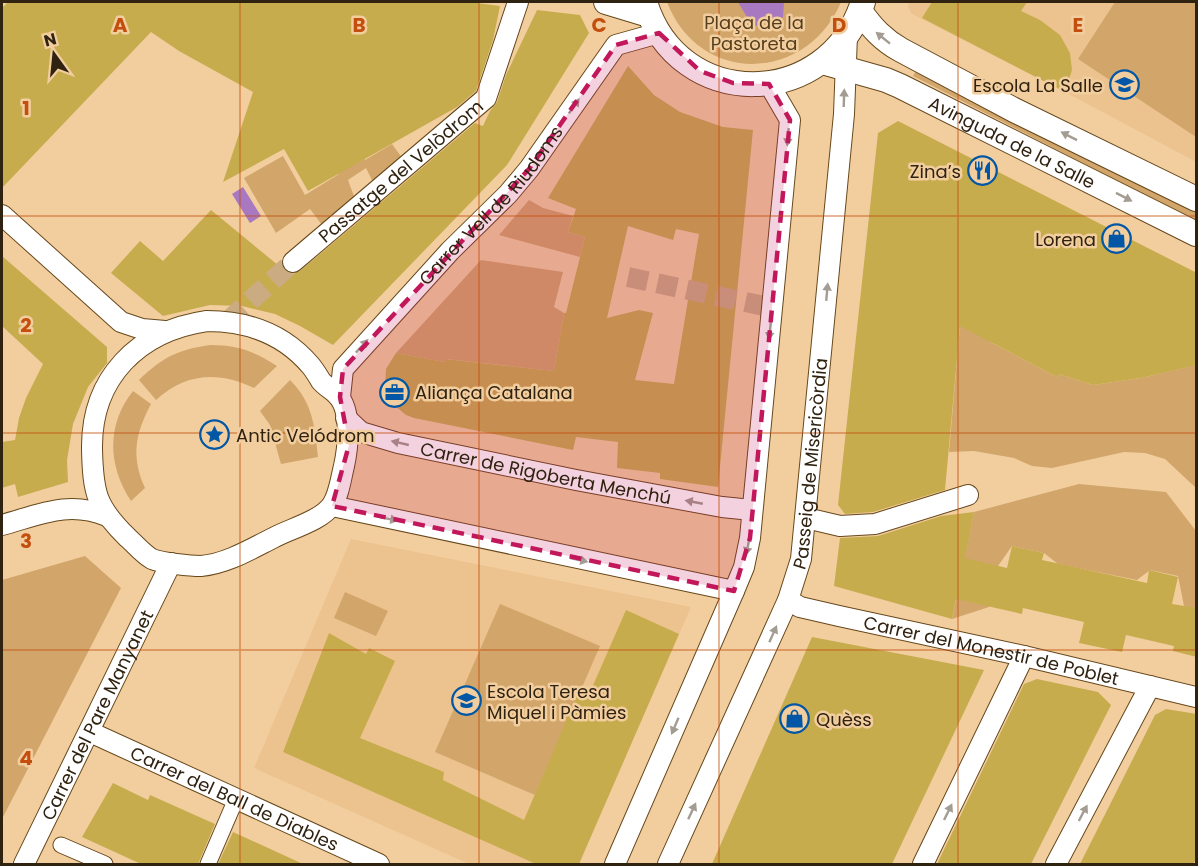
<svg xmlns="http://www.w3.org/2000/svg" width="1198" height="866" viewBox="0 0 1198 866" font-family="Poppins,sans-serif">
  <rect width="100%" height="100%" fill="#f2ce9f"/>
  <g fill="#ecc38e">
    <polygon points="909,2 1196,2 1196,162 1065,92 912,14 908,7"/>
    <polygon points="351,539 691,607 579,864 469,864 254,768"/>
  </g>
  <g fill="#d2a56a">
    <path d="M667 2H841C807 83 699 86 667 2Z"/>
    <polygon points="1115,2 1196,2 1196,137 1078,59"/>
    <polygon points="917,69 1196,212 1196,221 913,76"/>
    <polygon points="342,126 365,160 392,144 403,159 373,182 366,168 348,180 355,199 322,225 310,209 276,233 244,178 283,156 305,195 339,174 319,138"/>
    <polygon points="529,200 543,208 573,216 568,232 585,237 580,257 499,235"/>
    <polygon points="481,260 563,272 554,307 564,313 554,371 446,359 445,362 396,353"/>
    <polygon points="964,320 992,343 1057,377 1059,374 1093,385 1141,378 1196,365 1196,488 1165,459 1145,453 1124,452 1052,468 1032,466 1014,458 974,451 949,452 960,326"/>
    <path d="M210 345C239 345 253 351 277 366L254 388C218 371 186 373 156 400L139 380C163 357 177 350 210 345Z"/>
    <path d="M290 380C313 403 315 427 318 457L281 464 270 425 260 411Z"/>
    <path d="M133 391 151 404C135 434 131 457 145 488L131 501C108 466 106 425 133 391Z"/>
    <polygon points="1079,484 1166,492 1196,531 1196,609 1184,606 1178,576 1150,570 1137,580 1058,564 1044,553 1012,546 998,566 989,607 952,619 974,512"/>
    <polygon points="85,556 121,588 2,819 2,580"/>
    <polygon points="345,592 388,611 376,636 334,618"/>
    <polygon points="500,604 600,646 535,795 435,752"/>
  </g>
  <g fill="#a878c1">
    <polygon points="738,2 784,2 783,17 779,20 775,19 753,27"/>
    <polygon points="243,187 261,216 250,223 232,194"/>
  </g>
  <g fill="#c7ac4e" fill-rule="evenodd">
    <polygon points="8,2 469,2 500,6 493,40 476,91 457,107 308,191 284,149 223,182 253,92 179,51 151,32 2,188 2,8"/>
    <polygon points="932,2 1027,2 1021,11 1040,20 1060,35 1070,53 1072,70 1065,92 922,18"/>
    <polygon points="537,10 580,15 589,33 507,165 333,345 300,326 275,314 242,306 210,305 163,316 111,273 140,241 163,261 211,210 290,275 300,271 475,123 483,126 490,111 497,102 506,75"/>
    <path d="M628 66 654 95 680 112 723 127 753 130 718 487 660 479V473L617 468 618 442 576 437 573 450 414 418 406 415 394 405 390 400 385 387 386 369 396 353 445 362V359L554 371 564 313H566L585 237 568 232 576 209 548 198ZM628 226 673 240 676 229 699 234 674 384 635 380 653 313 639 310 607 318Z"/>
    <polygon points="898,121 1197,273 1197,365 1141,378 1093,385 1059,374 1057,377 960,326 945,490 873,512 845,514 838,505 878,133"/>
    <polygon points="2,256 107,347 107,363 88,387 73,424 67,460 68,482 18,497 15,484 2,488 2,442 15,440 19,418 26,398 43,364 2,326"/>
    <polygon points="974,512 965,558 1007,568 1012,546 1044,553 1042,560 1147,583 1149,570 1178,577 1172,604 1197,608 1197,657 1173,651 1174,646 1126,635 1122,652 1079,643 1084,622 1023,608 1022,614 956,599 952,619 834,586 840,538 878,536 941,516"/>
    <polygon points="626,610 679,634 579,864 536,864 283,752 329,633 366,654 369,648 395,661 360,738 444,772 443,780 524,820 581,686 591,690"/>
    <polygon points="812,637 984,670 892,864 712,864"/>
    <polygon points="1037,679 1098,692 1111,705 1031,864 937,864 1024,684"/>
    <polygon points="1166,709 1197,714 1197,858 1193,864 1080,864 1155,715"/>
    <polygon points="113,783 148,800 150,795 215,824 198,864 141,864 82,837"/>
    <polygon points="233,832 303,864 218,864"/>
  </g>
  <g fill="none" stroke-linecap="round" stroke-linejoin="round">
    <g stroke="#cbac82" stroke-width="20" stroke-dasharray="20 10" stroke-linecap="butt">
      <polyline points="628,277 773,308"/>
      <polyline points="228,321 293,262"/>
    </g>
    <defs>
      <g id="pedestrian">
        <polyline points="61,845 105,864"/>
        <polyline points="208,864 236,799"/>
      </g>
      <g id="minor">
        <polyline points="2,215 121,322 142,329 165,331"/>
        <path id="s1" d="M293 262 486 98 518 2"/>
        <path d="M207 321C248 321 284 334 311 366 315 371 318 376 321 381 326 387 333 390 338 396 352 411 348 448 344 466 341 478 339 495 332 505 321 521 289 529 273 538 251 549 226 564 201 566 191 566 161 563 152 559 143 554 135 544 128 538 96 507 93 493 92 449 91 378 138 331 207 321Z"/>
        <path id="s2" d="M340 397 343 369 450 251 508 194 529 169 616 45 659 33"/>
        <path id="s3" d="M346 418 361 432 398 443 576 480 722 507 752 510"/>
        <polyline points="332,506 734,591"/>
        <polyline points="806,518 840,526 875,524 968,495"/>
        <path d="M2 525C39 515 68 500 107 516"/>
        <path id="s4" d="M788 600 800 607 839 616 1024 656 1196 697"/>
        <path id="s5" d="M90 732 379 864"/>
        <path id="s6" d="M24 864 171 563"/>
        <polyline points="615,864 734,591 744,567 750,538 790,120 769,84"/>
        <path id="s7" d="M668 864 788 600 801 559 844 114 847 35"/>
        <polyline points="923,864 1024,656"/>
        <polyline points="1056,864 1150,686"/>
      </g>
      <g id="tertiary">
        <polyline points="606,2 649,15"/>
        <path d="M645 2C678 112 828 111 863 2"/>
        <path d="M860 11C872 28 883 40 901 50L1014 110 1196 199"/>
        <path id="s8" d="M822 62 886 80 900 86 1196 234"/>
      </g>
    </defs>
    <use href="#pedestrian" stroke="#67481b" stroke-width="17"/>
    <use href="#minor" stroke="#67481b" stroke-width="22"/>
    <use href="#tertiary" stroke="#67481b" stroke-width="26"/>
    <use href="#pedestrian" stroke="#fff" stroke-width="15"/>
    <use href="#minor" stroke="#fff" stroke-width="20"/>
    <use href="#tertiary" stroke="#fff" stroke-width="24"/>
  </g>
  <defs><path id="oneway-solid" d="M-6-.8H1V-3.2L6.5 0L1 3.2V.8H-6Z" transform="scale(1.5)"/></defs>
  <g fill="#a29c93">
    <use href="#oneway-solid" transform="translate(883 38) rotate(-141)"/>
    <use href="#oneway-solid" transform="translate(844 98) rotate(-88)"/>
    <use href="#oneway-solid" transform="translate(574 106) rotate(-55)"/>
    <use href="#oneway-solid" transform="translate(1069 136) rotate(-153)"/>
    <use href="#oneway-solid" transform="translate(788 137) rotate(95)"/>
    <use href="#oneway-solid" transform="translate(1124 197) rotate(27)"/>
    <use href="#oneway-solid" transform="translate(827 292) rotate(-85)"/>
    <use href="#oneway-solid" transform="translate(770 331) rotate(96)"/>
    <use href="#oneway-solid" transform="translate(362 346) rotate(-47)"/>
    <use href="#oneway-solid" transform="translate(400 443) rotate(-167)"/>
    <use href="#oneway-solid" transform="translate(694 502) rotate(-169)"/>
    <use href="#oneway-solid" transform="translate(389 519) rotate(12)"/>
    <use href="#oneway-solid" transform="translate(748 546) rotate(101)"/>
    <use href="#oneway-solid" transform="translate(579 560) rotate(12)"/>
    <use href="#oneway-solid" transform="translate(773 634) rotate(-66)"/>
    <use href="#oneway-solid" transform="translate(675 726) rotate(113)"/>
    <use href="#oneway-solid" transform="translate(692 811) rotate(-65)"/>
    <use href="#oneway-solid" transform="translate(948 812) rotate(-64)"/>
    <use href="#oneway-solid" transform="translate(1083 813) rotate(-62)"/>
  </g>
  <path fill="#c2185b" fill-opacity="0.2" stroke="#c2185b" stroke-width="4.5" stroke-dasharray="12 8" stroke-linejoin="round" d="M659 33 700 71 733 83 769 84 790 120 750 538 734 591 332 506 349 445 340 397 343 369 529 169 616 45Z"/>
  <path fill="none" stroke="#c34e0d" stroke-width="1.5" stroke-opacity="0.55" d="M240 2V864M479 2V864M719 2V864M958 2V864M2 216H1196M2 433H1196M2 650H1196"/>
  <defs>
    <symbol id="school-ring" viewBox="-11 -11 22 22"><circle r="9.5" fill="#f2ce9f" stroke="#0157a5" stroke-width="1.5"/><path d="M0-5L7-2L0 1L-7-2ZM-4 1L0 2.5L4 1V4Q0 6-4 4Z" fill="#0157a5"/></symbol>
    <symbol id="restaurant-ring" viewBox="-11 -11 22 22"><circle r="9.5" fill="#f2ce9f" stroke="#0157a5" stroke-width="1.5"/><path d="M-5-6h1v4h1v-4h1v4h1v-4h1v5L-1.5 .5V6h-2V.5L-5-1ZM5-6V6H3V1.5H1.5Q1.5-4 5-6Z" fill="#0157a5"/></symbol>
    <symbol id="shop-ring" viewBox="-11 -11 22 22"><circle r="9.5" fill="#f2ce9f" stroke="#0157a5" stroke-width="1.5"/><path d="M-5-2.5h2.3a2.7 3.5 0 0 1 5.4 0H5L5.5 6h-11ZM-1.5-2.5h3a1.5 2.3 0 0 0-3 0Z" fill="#0157a5"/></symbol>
    <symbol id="office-ring" viewBox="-11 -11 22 22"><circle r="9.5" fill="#f2ce9f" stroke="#0157a5" stroke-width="1.5"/><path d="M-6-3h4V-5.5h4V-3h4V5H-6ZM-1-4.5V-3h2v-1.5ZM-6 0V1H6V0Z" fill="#0157a5"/></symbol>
    <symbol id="sight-ring" viewBox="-11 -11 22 22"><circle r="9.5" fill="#f2ce9f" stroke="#0157a5" stroke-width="1.5"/><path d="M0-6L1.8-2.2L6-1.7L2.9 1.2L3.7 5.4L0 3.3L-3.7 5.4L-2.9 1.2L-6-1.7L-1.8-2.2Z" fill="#0157a5"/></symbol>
  </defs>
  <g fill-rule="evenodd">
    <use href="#school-ring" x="1108" y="68" width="33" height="33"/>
    <use href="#restaurant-ring" x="966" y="154" width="33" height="33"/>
    <use href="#shop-ring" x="1100" y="222" width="33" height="33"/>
    <use href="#office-ring" x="378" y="376" width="33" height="33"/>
    <use href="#sight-ring" x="198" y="418" width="33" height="33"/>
    <use href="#school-ring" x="450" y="684" width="33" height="33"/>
    <use href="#shop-ring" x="778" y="702" width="33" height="33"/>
  </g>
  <g text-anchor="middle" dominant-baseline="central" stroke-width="5" stroke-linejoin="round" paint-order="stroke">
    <g font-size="18" fill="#563e1c" stroke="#f2ce9f">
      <text x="754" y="22">Plaça de la<tspan x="754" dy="21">Pastoreta</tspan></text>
    </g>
    <g font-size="18" fill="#302210" stroke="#f2ce9f" text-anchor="start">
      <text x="1103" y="85" text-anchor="end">Escola La Salle</text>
      <text x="961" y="171" text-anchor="end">Zina’s</text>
      <text x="1096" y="239" text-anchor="end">Lorena</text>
      <text x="415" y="392">Aliança Catalana</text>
      <text x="236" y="435">Antic Velódrom</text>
      <text x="487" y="691">Escola Teresa<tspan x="487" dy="21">Miquel i Pàmies</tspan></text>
      <text x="816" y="719">Quèss</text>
    </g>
    <g font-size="18" fill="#302210" stroke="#f2ce9f">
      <text stroke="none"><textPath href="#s8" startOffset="207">Avinguda de la Salle</textPath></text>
      <text stroke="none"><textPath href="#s1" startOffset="141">Passatge del Velòdrom</textPath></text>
      <text stroke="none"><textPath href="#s2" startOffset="249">Carrer Vell de Riudoms</textPath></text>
      <text stroke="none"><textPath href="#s7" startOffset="429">Passeig de Misericòrdia</textPath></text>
      <text stroke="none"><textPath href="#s3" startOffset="210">Carrer de Rigoberta Menchú</textPath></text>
      <text stroke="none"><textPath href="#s4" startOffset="210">Carrer del Monestir de Poblet</textPath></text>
      <text stroke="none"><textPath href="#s6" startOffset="166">Carrer del Pare Manyanet</textPath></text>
      <text stroke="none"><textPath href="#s5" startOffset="159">Carrer del Ball de Diables</textPath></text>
    </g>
  </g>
  <g font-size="20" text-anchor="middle" font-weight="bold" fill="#c34e0d" stroke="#f2ce9f" stroke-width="5" stroke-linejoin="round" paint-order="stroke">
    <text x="120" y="32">A</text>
    <text x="359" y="32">B</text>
    <text x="599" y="32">C</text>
    <text x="839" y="32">D</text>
    <text x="1078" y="32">E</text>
    <text x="26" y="115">1</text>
    <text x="26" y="332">2</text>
    <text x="26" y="548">3</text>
    <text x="26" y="765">4</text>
  </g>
  <rect width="1198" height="866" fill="none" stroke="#302210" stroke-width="6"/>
  <g transform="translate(54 54) rotate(345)" stroke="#f2ce9f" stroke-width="4.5" paint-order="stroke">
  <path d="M0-4.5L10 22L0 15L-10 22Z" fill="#302210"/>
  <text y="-9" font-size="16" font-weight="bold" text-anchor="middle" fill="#302210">N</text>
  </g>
</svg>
